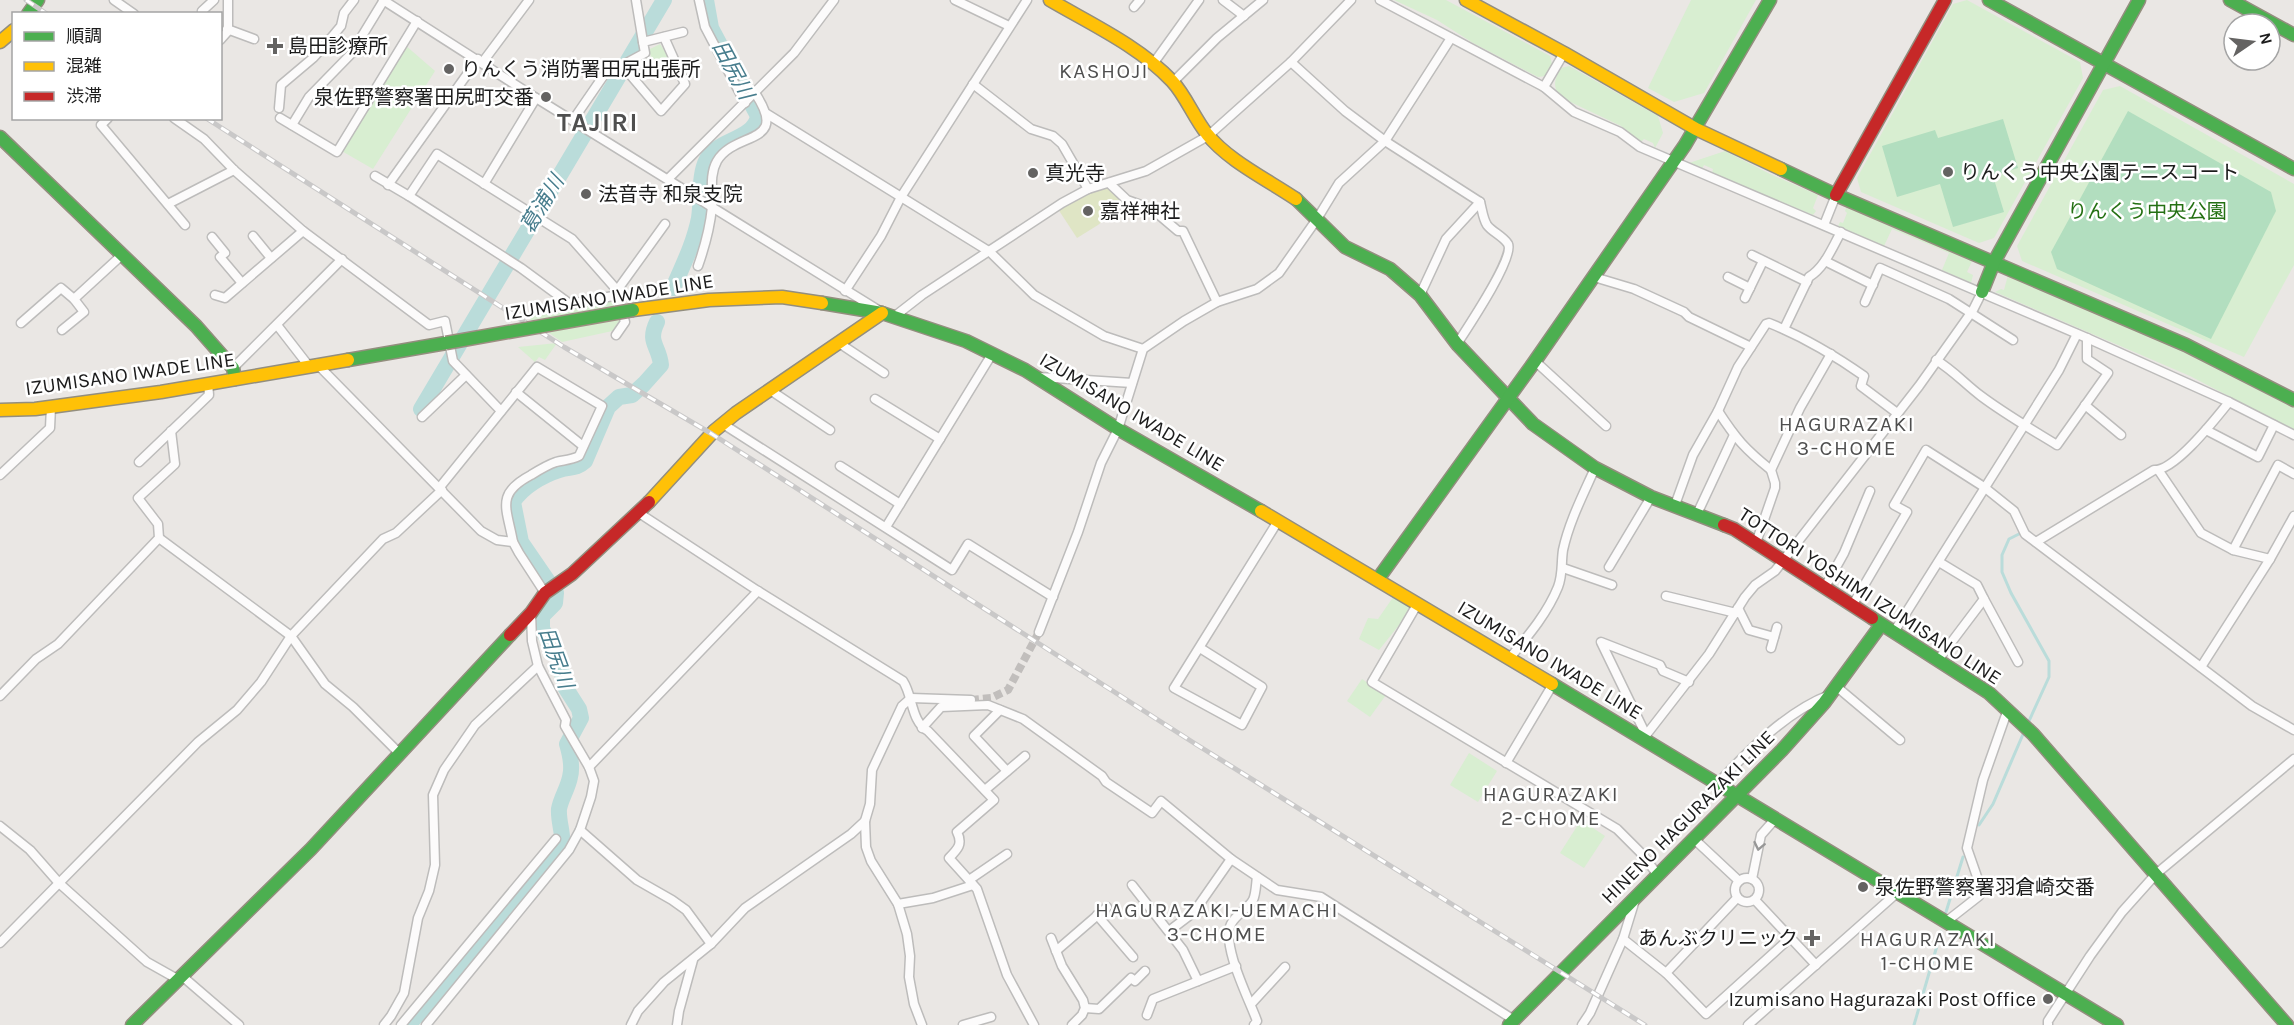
<svg xmlns="http://www.w3.org/2000/svg" width="2294" height="1025" viewBox="0 0 2294 1025" font-family="Karla,'Noto Sans JP',sans-serif">
  <rect width="100%" height="100%" fill="#eae7e4"/>
  <polygon fill="#dfe5c5" points="1108,185 1125,202 1098,225 1077,238 1058,209 1070,200"/>
  <g fill="#d8eed1">
    <polygon points="1394,0 1446,0 1550,56 1552,64 1545,76 1538,77 1473,43 1437,20"/>
    <polygon points="1691,0 1756,0 1704,93 1674,102 1648,88"/>
    <polygon points="1967,0 2080,62 2083,78 1994,238 1979,243 1861,192 1857,178 1953,4"/>
    <polygon points="660,44 670,59 652,71 645,60 651,56 648,50"/>
    <polygon points="405,45 435,71 373,169 340,150"/>
    <path d="M1569 66 1658 116 1663 133 1655 148 1653 143 1644 139 1641 142 1621 126 1562 98C1552 88 1554 79 1561 68Z"/>
    <polygon points="2120,86 2294,184 2294,265 2244,357 2022,261 2017,246 2103,90"/>
    <polygon points="1725,151 1772,175 1818,195 1813,208 1816,211 1813,215 1712,173 1713,169 1704,165 1702,169 1689,163"/>
    <polygon points="1847,206 1973,259 1967,272 1973,275 1971,283 1942,270 1949,253 1892,229 1884,246 1838,226 1840,222 1843,223 1847,213 1845,211"/>
    <polygon points="2008,275 2187,351 2294,406 2294,430 2190,376 1995,292 2001,289 2004,290"/>
    <polygon points="612,300 621,305 624,321 617,330 562,342 525,316"/>
    <polygon points="557,343 545,360 539,357 535,362 518,347"/>
    <polygon points="1396,593 1416,604 1379,650 1359,639 1368,618 1378,619"/>
    <polygon points="1362,679 1386,695 1370,717 1347,701"/>
    <polygon points="1469,753 1497,771 1478,802 1450,785"/>
    <polygon points="1581,820 1605,836 1584,868 1560,853"/>
  </g>
  <g fill="#b2debf">
    <polygon points="2128,111 2271,192 2276,211 2211,339 2057,269 2051,252"/>
    <polygon points="2003,119 2018,168 1993,176 2004,212 1953,227 1940,184 1897,197 1882,146 1935,130 1938,138"/>
  </g>
  <g fill="none" stroke-linecap="round" stroke-linejoin="round">
    <g stroke="#badcda" stroke-width="3">
      <polyline points="2021,533 2009,539 2002,555 2002,572 2011,593 2049,661 2049,677 2029,721"/>
      <polyline points="1979,825 1993,804 2024,732"/>
      <polyline points="1946,912 1963,857"/>
      <polyline points="1914,1025 1941,932"/>
    </g>
    <g stroke="#badcda" stroke-width="16">
      <path d="M673 288C683 265 694 243 699 218 702 200 698 176 707 159 718 139 754 140 758 116L711 28 706 0"/>
      <polyline points="421,409 664,0"/>
      <path d="M408 1025 471 957 562 847C564 834 558 822 559 809 561 798 568 788 570 777 573 766 570 754 567 744L581 718 579 709 565 687 559 659 542 629V616L555 603 556 593 521 542 513 502C522 487 543 475 559 470 571 466 575 470 585 461L608 407 619 397 632 395 644 384 661 365C659 345 647 343 657 322"/>
    </g>
    <polyline stroke="#c1bebc" stroke-width="8" stroke-dasharray="8 4" stroke-linecap="butt" points="971,700 991,698 1008,690 1039,632"/>
    <defs>
      <g id="street">
        <polyline points="114,0 134,14"/>
        <polyline points="383,0 536,98 878,310"/>
        <polyline points="636,0 643,42"/>
        <polyline points="699,0 705,27 745,103"/>
        <polyline points="955,0 1009,26"/>
        <polyline points="1223,0 1244,16"/>
        <polyline points="1380,0 1544,87 1574,112 1620,132 1640,147 2087,338 2229,402 2294,435"/>
        <polyline points="1134,7 1140,0"/>
        <polyline points="202,11 214,0"/>
        <polyline points="227,29 254,39"/>
        <polyline points="220,40 228,31 228,0"/>
        <path d="M1291 62 1345 111 1385 141 1480 202C1482 209 1483 219 1487 225 1492 232 1503 236 1508 244 1515 257 1466 330 1457 344"/>
        <polyline points="482,63 529,0"/>
        <polyline points="1153,64 1199,0"/>
        <polyline points="622,65 661,111 685,84 664,37"/>
        <polyline points="1173,82 1217,38 1263,0"/>
        <polyline points="973,84 1031,129 1053,136 1062,144 1088,189"/>
        <polyline points="1544,87 1564,53"/>
        <polyline points="279,108 281,85 313,58 331,38 341,26 344,13 354,0"/>
        <polyline points="767,114 990,252 1034,295 1104,336 1143,349"/>
        <polyline points="108,118 101,125 185,225"/>
        <polyline points="174,118 204,139 234,170 303,231 429,325 445,321 453,361 501,411"/>
        <polyline points="280,118 337,152 417,21"/>
        <polyline points="573,120 604,75 645,53 643,42 683,32"/>
        <polyline points="292,125 309,97 351,54 384,0"/>
        <polyline points="375,176 409,196 437,154 572,239 616,289 625,322 616,335"/>
        <polyline points="668,179 794,53 834,0"/>
        <polyline points="1109,183 1127,200 1152,209 1178,231 1183,231 1217,302"/>
        <polyline points="484,184 536,98"/>
        <polyline points="388,185 478,59"/>
        <polyline points="409,196 521,268 570,304 613,296 665,224"/>
        <polyline points="168,204 234,170"/>
        <polyline points="1824,225 1836,195"/>
        <polyline points="253,236 271,258"/>
        <polyline points="212,237 225,253 220,257 242,283"/>
        <polyline points="1752,255 1807,282"/>
        <polyline points="1825,261 1873,285"/>
        <path d="M698 266C705 246 710 228 712 207 713 192 709 175 717 161 736 130 790 146 755 93"/>
        <polyline points="1594,277 1634,289 1684,312 1689,317 1751,347"/>
        <polyline points="1728,277 1750,288"/>
        <polyline points="845,291 881,236 901,197 1027,0"/>
        <polyline points="215,295 225,298 303,231"/>
        <polyline points="1420,295 1446,239 1480,202"/>
        <polyline points="1745,298 1763,261"/>
        <polyline points="74,299 123,254"/>
        <polyline points="1865,302 1880,268 1949,299 2013,340"/>
        <polyline points="895,316 922,295 1062,203 1088,189 1146,171 1208,136 1291,62 1351,0"/>
        <polyline points="21,323 61,288 74,299 84,312 62,330"/>
        <polyline points="277,325 308,365"/>
        <path d="M1784 329 1809 277C1825 267 1832 248 1841 232"/>
        <polyline points="839,343 884,373"/>
        <path d="M1936 360C1954 371 1965 384 1981 396 2005 414 2031 429 2057 445L2108 373 2087 359V338"/>
        <polyline points="1535,361 1606,426"/>
        <polyline points="317,364 481,531 497,540 513,542 519,553 545,593"/>
        <polyline points="233,368 342,259"/>
        <polyline points="1039,377 1132,383"/>
        <polyline points="770,390 830,430"/>
        <polyline points="516,392 583,446"/>
        <polyline points="875,399 940,439"/>
        <polyline points="2085,405 2121,435"/>
        <path d="M1718 411C1736 439 1745 449 1771 470"/>
        <polyline points="422,417 466,375"/>
        <polyline points="723,424 952,570 968,544 1053,597"/>
        <polyline points="2206,430 2258,457 2274,425"/>
        <polyline points="139,462 209,395 208,383"/>
        <polyline points="840,466 900,504"/>
        <polyline points="2159,471 2201,533 2233,550 2270,559"/>
        <polyline points="0,475 50,428 51,407"/>
        <path d="M440 487 537 367 602 406 579 456C571 460 564 460 556 462 547 465 539 470 531 475 495 494 507 508 513 542"/>
        <path d="M1675 505 1693 455 1718 411 1738 367 1766 324 1769 323C1804 337 1834 355 1864 376L1861 386 1897 413"/>
        <path d="M639 513 758 591 903 681C913 696 911 722 928 731L994 800 957 832C963 844 958 849 949 858L977 889 1007 975 1034 1025"/>
        <polyline points="1697,514 1734,435"/>
        <polyline points="886,527 992,354"/>
        <polyline points="159,538 291,636 325,684 353,707 400,754"/>
        <path d="M2036 542 2154 470C2175 471 2216 418 2229 402"/>
        <polyline points="1756,543 1775,488 1775,483 1771,470 1800,408 1831,354"/>
        <polyline points="2233,550 2278,465 2294,474"/>
        <polyline points="1609,567 1651,497"/>
        <polyline points="1563,568 1612,585"/>
        <polyline points="1825,587 1844,553 1870,491"/>
        <polyline points="1666,596 1736,613"/>
        <polyline points="1984,599 2018,662"/>
        <polyline points="1418,603 1372,682 1617,829 1640,852 1658,875"/>
        <polyline points="1852,606 1907,512 1894,505 1926,450 1984,487 2014,511 2025,534 2074,571 2252,706 2294,730"/>
        <polyline points="1738,608 1749,630 1774,637"/>
        <polyline points="531,613 532,641 538,666 566,720 565,726 589,767 594,781 591,797 580,830 637,880 672,900 686,910 711,944"/>
        <polyline points="1039,632 1078,532 1101,463 1118,429 1143,349 1184,321 1217,302 1257,289 1279,273 1317,219 1339,183 1385,141 1451,38"/>
        <polyline points="1894,632 2059,370 2077,334"/>
        <polyline points="1200,648 1262,687 1242,725 1174,688 1278,521"/>
        <polyline points="1771,648 1777,627"/>
        <path d="M1509 659C1528 636 1547 614 1558 587 1563 574 1561 563 1563 550 1569 522 1583 495 1595 468"/>
        <polyline points="1938,660 1984,599 1977,585 1939,562"/>
        <polyline points="2201,667 2270,559 2294,516"/>
        <polyline points="1837,687 1900,740"/>
        <polyline points="0,696 36,659 58,644 159,538 158,524 138,498 175,464 171,431"/>
        <polyline points="911,698 902,706 872,770 870,804 865,821 866,847 871,861 898,904 907,934 910,956 909,977 914,1004 922,1025"/>
        <polyline points="911,698 971,700"/>
        <polyline points="1000,710 974,736 1007,771"/>
        <polyline points="922,728 941,707 988,705 1023,719 1102,776 1106,782 1152,813 1161,801 1231,859 1277,890 1321,897 1514,1020"/>
        <polyline points="1646,735 1601,642 1660,665 1663,671 1689,682"/>
        <polyline points="1643,739 1709,654 1745,597 1755,585 1775,571 1919,386 1973,310 1982,292"/>
        <polyline points="1506,763 1553,684"/>
        <polyline points="589,767 758,591"/>
        <path d="M1718 783C1749 750 1786 712 1829 695"/>
        <polyline points="985,790 1025,756"/>
        <polyline points="0,826 30,850 59,883 147,962 179,980"/>
        <polyline points="1693,838 1739,881"/>
        <circle cx="1747" cy="890" r="12"/>
        <polyline points="1752,879 1761,835 1776,818"/>
        <polyline points="969,880 1007,854"/>
        <polyline points="1132,885 1183,950 1198,981"/>
        <polyline points="1737,898 1666,973 1706,1014 1790,938"/>
        <polyline points="1755,900 1816,965"/>
        <polyline points="898,904 933,898 973,885"/>
        <polyline points="1097,915 1133,957"/>
        <polyline points="1947,921 1979,896 1982,891 1967,848 1983,780 2008,709"/>
        <polyline points="1169,931 1194,912 1231,859"/>
        <polyline points="1051,938 1062,966 1083,1000 1085,1008 1082,1015 1072,1025"/>
        <polyline points="1623,939 1666,973"/>
        <polyline points="0,943 198,742 237,710 261,682 291,636 383,539 396,533 442,490"/>
        <polyline points="1056,951 1107,907"/>
        <polyline points="182,976 239,1025"/>
        <polyline points="1251,1004 1285,967"/>
        <polyline points="1085,1008 1099,1009 1131,978 1135,981 1145,971"/>
        <polyline points="1147,1015 1153,999 1236,966"/>
        <polyline points="384,1025 391,1016 404,993 418,918 429,891 435,865 433,795 444,770 475,725 538,666"/>
        <polyline points="401,1025 556,839"/>
        <polyline points="426,1025 569,850 580,830"/>
        <polyline points="631,1025 638,1011 664,982 711,944 745,908 851,834 865,821"/>
        <polyline points="677,1025 679,1011 693,960"/>
        <polyline points="963,1025 991,1017"/>
        <path d="M1254 1025 1257 1021C1249 999 1221 945 1231 924 1236 914 1248 909 1253 900 1256 894 1256 883 1257 877"/>
        <polyline points="1582,1025 1590,1013 1623,939 1635,900"/>
        <polyline points="1748,1025 1898,892"/>
        <polyline points="2048,1025 2048,1021 2090,956 2122,912 2156,874 2294,759"/>
      </g>
      <g id="fast">
        <polyline points="1989,0 2294,169"/>
        <polyline points="2230,0 2294,35"/>
        <polyline points="28,14 38,0"/>
        <polyline points="0,137 196,326 233,368 235,379"/>
        <polyline points="1781,169 1836,195 2186,345 2294,400"/>
        <polyline points="1296,199 1345,247 1390,269 1420,295 1457,344 1533,424 1595,468 1651,497 1724,525"/>
        <polyline points="1982,292 1994,262 2139,0"/>
        <polyline points="822,303 882,313 966,341 1025,370 1118,429 1261,511"/>
        <polyline points="348,360 446,343"/>
        <polyline points="1378,579 1535,361 1685,145 1770,0"/>
        <polyline points="1872,618 1989,693 2033,734 2287,1025"/>
        <polyline points="1552,684 2117,1025"/>
        <polyline points="132,1025 311,849 510,635"/>
        <polyline points="1509,1025 1782,750 1824,703 1881,625"/>
      </g>
      <g id="slow">
        <path d="M1050 0C1091 24 1139 46 1172 81 1186 96 1194 118 1207 134 1227 160 1268 180 1296 199"/>
        <polyline points="1466,0 1564,53 1696,129 1781,169"/>
        <polyline points="0,42 14,30"/>
        <polyline points="633,310 709,300 782,297 822,303"/>
        <polyline points="0,410 35,409 161,392 348,360"/>
        <polyline points="649,502 714,431 736,413 882,313"/>
        <polyline points="1261,511 1552,684"/>
      </g>
      <g id="jam">
        <polyline points="1836,195 1945,0"/>
        <polyline points="1724,525 1734,529 1872,618"/>
        <polyline points="510,635 531,613 545,593 572,574 649,502"/>
      </g>
    </defs>
    <use href="#street" stroke="#bdbcbb" stroke-width="11"/>
    <use href="#fast" stroke="#938e7e" stroke-width="15"/>
    <use href="#slow" stroke="#938e7e" stroke-width="15"/>
    <use href="#jam" stroke="#938e7e" stroke-width="15"/>
    <use href="#street" stroke="#fcfbfb" stroke-width="8"/>
    <use href="#fast" stroke="#4caf50" stroke-width="12"/>
    <use href="#slow" stroke="#ffc107" stroke-width="12"/>
    <use href="#jam" stroke="#c62828" stroke-width="12"/>
    <defs>
      <g id="rail">
        <polyline points="26,0 47,14"/>
        <polyline points="206,118 564,347 712,434 1194,743 1645,1025"/>
      </g>
    </defs>
    <use href="#rail" stroke="#c9c8c8" stroke-width="5"/>
    <use href="#rail" stroke="#fff" stroke-width="3" stroke-dasharray="9" stroke-linecap="butt"/>
    <defs>
      <polyline id="fast-bridge" points="446,343 633,310"/>
    </defs>
    <use href="#fast-bridge" stroke="#9e8e83" stroke-width="15" stroke-linecap="butt"/>
    <use href="#fast-bridge" stroke="#4caf50" stroke-width="12"/>
  </g>
  <defs><path id="oneway-chevron" d="M-2-3.5L2.5 0L-2 3.5" fill="none" stroke-width="1.6" stroke-linecap="round" stroke-linejoin="round" transform="scale(1.5)"/></defs>
  <use stroke="#979797" href="#oneway-chevron" transform="translate(1759 846) rotate(102)"/>
  <g fill="#646362" stroke="#fff" stroke-width="2">
    <path d="M272 37h6v6h6v6h-6v6h-6v-6h-6v-6h6z"/>
    <circle cx="449" cy="69" r="6"/>
    <circle cx="546" cy="97" r="6"/>
    <circle cx="1948" cy="172" r="6"/>
    <circle cx="1033" cy="173" r="6"/>
    <circle cx="586" cy="194" r="6"/>
    <circle cx="1088" cy="211" r="6"/>
    <circle cx="1863" cy="887" r="6"/>
    <path d="M1809 929h6v6h6v6h-6v6h-6v-6h-6v-6h6z"/>
    <circle cx="2048" cy="999" r="6"/>
  </g>
  <g text-anchor="middle" dominant-baseline="central" stroke-width="5" stroke-linejoin="round" paint-order="stroke">
    <g font-size="20" fill="#1c1c1c" stroke="#fff" text-anchor="start">
      <text x="288" y="46">島田診療所</text>
      <text x="461" y="69">りんくう消防署田尻出張所</text>
      <text x="534" y="97" text-anchor="end">泉佐野警察署田尻町交番</text>
      <text x="1960" y="172">りんくう中央公園テニスコート</text>
      <text x="1045" y="173">真光寺</text>
      <text x="598" y="194">法音寺 和泉支院</text>
      <text x="1100" y="211">嘉祥神社</text>
      <text x="1875" y="887">泉佐野警察署羽倉崎交番</text>
      <text x="1798" y="938" text-anchor="end">あんぶクリニック</text>
      <text x="2036" y="999" text-anchor="end">Izumisano Hagurazaki Post Office</text>
    </g>
    <g font-size="20" fill="#247013" stroke="#fff">
      <text x="2147" y="211">りんくう中央公園</text>
    </g>
    <g font-size="20" fill="#1c1c1c" stroke="#fff">
      <text transform="translate(609 297) rotate(-9)">IZUMISANO IWADE LINE</text>
      <text transform="translate(130 374) rotate(-8)">IZUMISANO IWADE LINE</text>
      <text transform="translate(1132 412) rotate(31)">IZUMISANO IWADE LINE</text>
      <text transform="translate(1870 596) rotate(33)">TOTTORI YOSHIMI IZUMISANO LINE</text>
      <text transform="translate(1550 660) rotate(31)">IZUMISANO IWADE LINE</text>
      <text transform="translate(1688 817) rotate(-45)">HINENO HAGURAZAKI LINE</text>
    </g>
    <g font-size="21" font-style="italic" fill="#477d8d" stroke="#fff">
      <text transform="translate(733 70) rotate(62)">田尻川</text>
      <text transform="translate(542 204) rotate(-59)">葛浦川</text>
      <text transform="translate(556 658) rotate(70)">田尻川</text>
    </g>
    <g font-size="21" letter-spacing="1.5" fill="#4f4f4f" stroke="#fff">
      <text x="1104" y="71">KASHOJI</text>
      <text x="1847" y="424">HAGURAZAKI<tspan x="1847" dy="24">3-CHOME</tspan></text>
      <text x="1551" y="794">HAGURAZAKI<tspan x="1551" dy="24">2-CHOME</tspan></text>
      <text x="1217" y="910">HAGURAZAKI-UEMACHI<tspan x="1217" dy="24">3-CHOME</tspan></text>
      <text x="1928" y="939">HAGURAZAKI<tspan x="1928" dy="24">1-CHOME</tspan></text>
    </g>
    <g font-size="26" font-weight="bold" letter-spacing="1.5" fill="#4f4f4f" stroke="#fff">
      <text x="598" y="122">TAJIRI</text>
    </g>
  </g>
  <rect x="12" y="12" width="210" height="108" fill="#ffffff" stroke="#a4a4a4" stroke-width="1.5"/>
  <rect x="24" y="32" width="30" height="9" fill="#4caf50" stroke="#a4a4a4" stroke-width="1.5"/>
  <text x="66" y="42" font-size="18" fill="#1c1c1c">順調</text>
  <rect x="24" y="62" width="30" height="9" fill="#ffc107" stroke="#a4a4a4" stroke-width="1.5"/>
  <text x="66" y="72" font-size="18" fill="#1c1c1c">混雑</text>
  <rect x="24" y="92" width="30" height="9" fill="#c62828" stroke="#a4a4a4" stroke-width="1.5"/>
  <text x="66" y="102" font-size="18" fill="#1c1c1c">渋滞</text>
  <g transform="translate(2252 42) rotate(76)"><circle r="28" fill="#ffffff" stroke="#a4a4a4" stroke-width="1.5"/>
  <path d="M0-4.5L10 22L0 15L-10 22Z" fill="#646362"/>
  <text y="-9" font-size="16" font-weight="bold" text-anchor="middle" fill="#1c1c1c">N</text>
  </g>
</svg>
